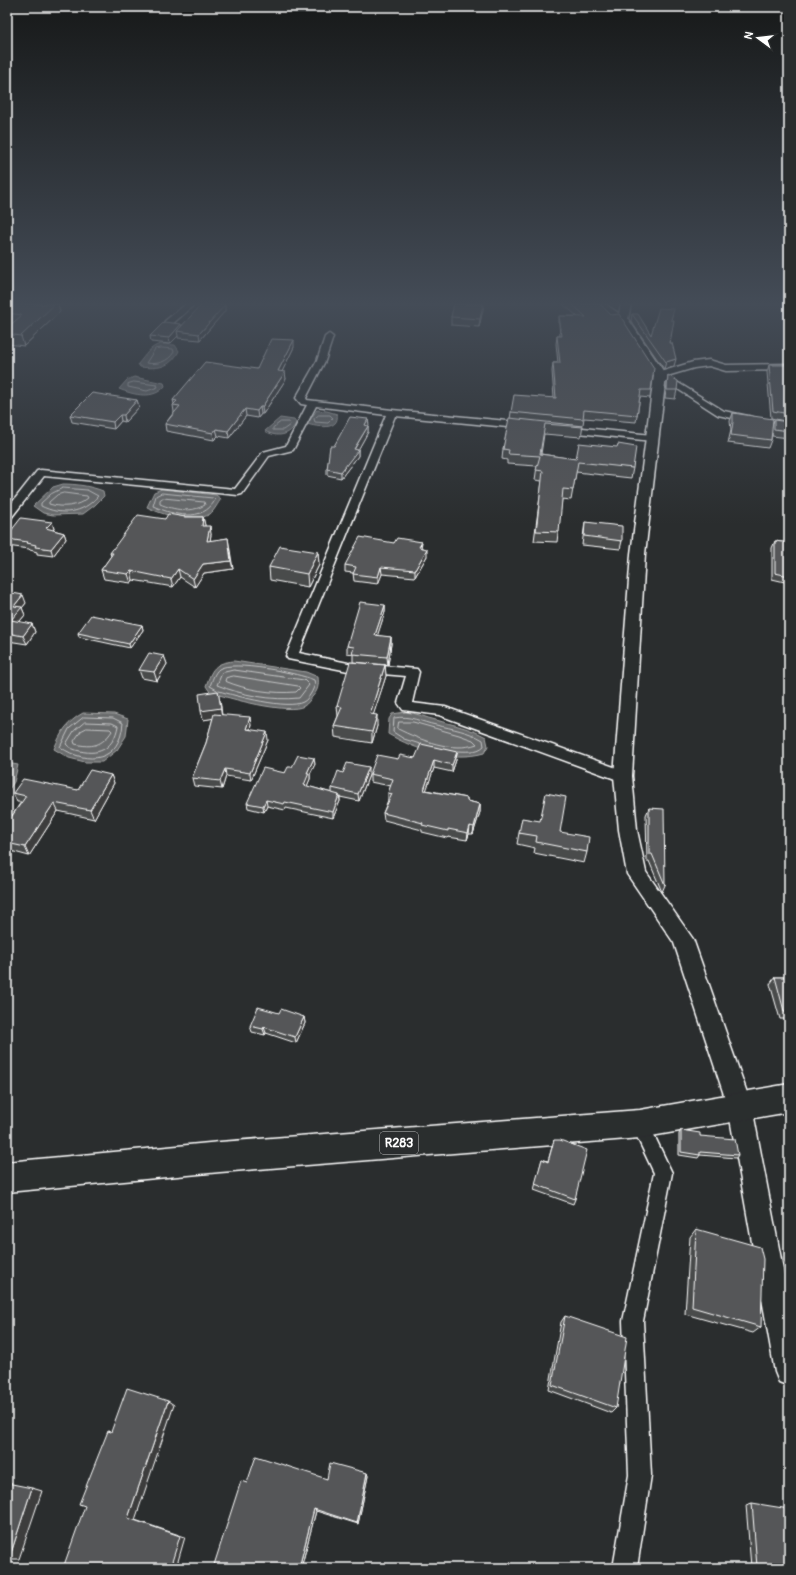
<svg xmlns="http://www.w3.org/2000/svg" width="796" height="1575" viewBox="0 0 796 1575" font-family="Pangolin,sans-serif">
  <rect width="100%" height="100%" fill="#2a2d2e"/>
  <filter id="ink" filterUnits="userSpaceOnUse"><feTurbulence type="fractalNoise" baseFrequency=".025" numOctaves="2"/><feDisplacementMap in="SourceGraphic" scale="8" xChannelSelector="R" yChannelSelector="G"/><feConvolveMatrix kernelMatrix="1 2 1 2 8 2 1 2 1" color-interpolation-filters="sRGB"/></filter>
  <g filter="url(#ink)">
    <g fill="#6a6c6d" stroke="#a6a7a7">
      <path d="M161 344 175 345 179 351C170 368 158 369 140 367L138 364C145 356 150 346 161 344Z"/>
      <path d="M134 377 164 383 165 386C154 400 134 395 119 389L127 380Z"/>
      <path d="M317 410 327 411 337 414C340 431 317 427 307 424Z"/>
      <path d="M280 418 294 420 296 423C290 436 277 438 265 431Z"/>
      <path d="M63 484C76 484 90 486 103 491L104 496 95 505 83 514 53 515 43 513 33 506 53 487Z"/>
      <path d="M162 489 216 495 221 499C218 503 214 511 210 514 194 524 162 515 147 507L154 492Z"/>
      <path d="M234 661 306 672 318 677C319 685 318 691 312 697 310 700 307 704 304 706 289 715 227 698 210 692L206 686C212 669 214 663 234 661Z"/>
      <path d="M406 712C417 713 426 718 436 720 454 725 470 728 486 737L488 746 484 753C452 762 416 750 388 734L389 719 392 714Z"/>
      <path d="M83 713 114 714 128 719 126 736 117 750 102 762H85L69 758 54 749C61 732 67 722 83 713Z"/>
      <polygon points="7,763 18,765 14,782 7,792"/>
    </g>
    <g fill="none" stroke-linecap="round" stroke-linejoin="round">
      <g stroke="#c3c4c5" stroke-width="1">
        <path d="M162 348 173 349 174 352C168 362 157 365 146 363L155 349Z"/>
        <polygon points="134,382 157,385 158,387 147,391 128,387 128,384"/>
        <polygon points="319,415 330,415 333,418 328,423 315,422 314,419"/>
        <polygon points="281,422 289,422 290,425 283,430 273,430 273,428"/>
        <path d="M63 488 87 490 98 496C83 514 61 516 41 506V503L51 494Z"/>
        <path d="M64 493 87 496 88 498C77 507 62 508 49 504V502L57 495Z"/>
        <path d="M162 493 213 498 215 500C203 523 173 515 153 506L156 496Z"/>
        <path d="M163 498 204 502 205 505C191 513 174 510 160 504V500Z"/>
        <path d="M234 670 304 680 309 685 299 698C272 701 242 695 217 685L222 673Z"/>
        <path d="M234 676 298 686 300 688 296 692C273 694 246 690 225 681L226 678Z"/>
        <path d="M217 690 210 686C212 681 214 673 219 669 232 660 299 673 314 680L315 684C313 690 309 699 303 702 288 710 236 696 219 691"/>
        <path d="M84 717 113 718 123 723C120 762 88 766 60 747L69 729Z"/>
        <path d="M85 722 112 723 118 726C114 747 101 756 80 751 75 750 69 748 66 744L74 731Z"/>
        <path d="M399 722H413L459 735 473 740 477 744C453 753 420 740 398 729Z"/>
        <path d="M87 728 110 729 112 731C102 746 92 748 75 744L74 741 81 731Z"/>
        <path d="M420 744 404 739 393 732 394 718C410 715 421 722 436 725 453 729 468 731 483 740L484 746C477 753 465 751 456 751"/>
      </g>
      <defs>
        <g id="minor">
          <polygon points="186,304 195,304 171,325 165,325 164,323 165,321"/>
          <polygon points="596,304 605,304 627,319 623,321 620,321"/>
          <polygon points="329,334 333,337 325,361 306,398 307,400 392,410 527,423 532,426 527,429 395,416 299,653 348,663 417,669 419,672 412,703 445,707 628,772 630,776 628,780 623,781 618,780 439,715 403,710 398,703 406,676 348,671 288,659 286,656 386,415 316,406 293,450 269,456 242,494 238,495 44,476 11,518 7,519 7,509 37,471 41,470 235,489 263,452 286,446 307,405 301,404 296,398 317,361 325,337"/>
          <polygon points="709,360 726,365 789,364 789,370 726,371 709,366 694,368 667,376 724,411 753,417 755,419 750,422 718,415 656,375 657,373 693,362"/>
          <polygon points="563,426 652,435 657,438 652,441 560,431 558,429 560,427"/>
          <polygon points="640,1115 646,1118 672,1173 643,1321 651,1475 637,1568 613,1568 629,1475 623,1321 654,1173 631,1124 634,1118"/>
        </g>
        <polygon id="tertiary" points="621,304 631,304 628,319 666,375 645,554 632,776 637,830 646,872 693,939 752,1107 789,1301 789,1386 779,1382 775,1372 728,1107 674,943 627,874 619,830 614,776 631,554 654,375 618,319"/>
        <polygon id="primary" points="789,1084 789,1112 640,1138 220,1172 7,1192 7,1162 220,1142 640,1110"/>
      </defs>
      <use href="#minor" stroke="#fff" stroke-width="3"/>
      <use href="#tertiary" stroke="#fff" stroke-width="3"/>
      <use href="#primary" stroke="#fff" stroke-width="3"/>
      <use href="#minor" fill="#2a2d2e" fill-rule="evenodd"/>
      <use href="#tertiary" fill="#2a2d2e" fill-rule="evenodd"/>
      <use href="#primary" fill="#2a2d2e" fill-rule="evenodd"/>
    </g>
    <g fill="#494b4c" stroke="#fff">
      <polygon points="18,304 58,304 60,312 24,346 7,344 7,328 12,324 8,323 7,320 7,312"/>
      <polygon points="454,304 484,304 479,327 451,325 451,317"/>
      <polygon points="563,304 601,304 651,390 650,398 640,397 636,422 584,418 581,437 544,434 541,454 633,468 631,478 576,472 571,500 562,499 557,542 534,541 542,481 535,480 537,466 507,464 507,460 502,459 503,449 510,419 511,412 554,398 552,371 553,363 558,363 556,344 557,336 560,336 559,324 559,316 577,316"/>
      <polygon points="225,305 225,311 200,340 178,338 178,336 170,344 151,342 150,336 181,326"/>
      <polygon points="632,314 651,335 672,320 670,343 674,366 664,369 631,321"/>
      <polygon points="294,347 282,371 286,379 263,414 261,414 258,418 246,416 229,438 218,436 214,440 166,431 165,424 174,412 173,405 174,404 173,400 257,369"/>
      <polygon points="769,365 789,365 789,422 771,418 767,372"/>
      <polygon points="668,375 677,390 675,399 665,398 667,384"/>
      <polygon points="137,400 139,407 125,422 121,421 114,429 72,422 70,415"/>
      <polygon points="733,413 773,423 774,420 789,422 789,438 772,436 772,433 771,440 768,448 728,443 731,430 730,421"/>
      <polygon points="368,419 368,432 358,450 358,456 341,478 327,475 327,469 334,446"/>
      <polygon points="185,517 203,517 205,526 211,534 210,541 228,538 233,569 204,573 195,587 180,577 173,587 133,580 131,583 104,579 101,570 111,556 110,553 165,519"/>
      <polygon points="52,522 54,529 53,530 64,533 66,539 53,556 37,554 37,552 30,550 29,549 7,546 7,536"/>
      <polygon points="585,522 622,541 620,549 582,545"/>
      <polygon points="775,541 789,543 789,583 772,579 772,548"/>
      <polygon points="422,542 421,548 427,556 415,577 382,574 378,584 354,581 353,573 345,572 345,565 394,543"/>
      <polygon points="318,552 319,565 308,587 270,580 269,567"/>
      <polygon points="7,592 26,603 22,608 25,615 19,622 32,624 35,632 27,644 8,641 7,642"/>
      <polygon points="385,605 385,612 377,636 391,637 391,644 388,665 353,662 353,654 347,653 347,646"/>
      <polygon points="142,625 143,630 130,648 79,637 78,633"/>
      <polygon points="164,656 167,664 157,681 142,678 139,670"/>
      <polygon points="385,665 386,676 373,715 377,726 372,743 335,737 334,726 338,716 337,706"/>
      <polygon points="220,700 222,715 251,725 250,729 268,740 251,780 226,776 222,789 194,786 192,778 206,743 213,718 203,720"/>
      <polygon points="457,752 456,760 452,772 434,768 426,790 467,798 467,801 480,804 480,812 473,834 469,834 467,840 448,837 447,838 422,832 422,830 384,820 383,813 388,800 388,793 391,786 370,782 370,774 398,759 415,758"/>
      <polygon points="315,764 310,774 310,779 307,786 332,793 332,788 343,773 369,775 359,801 340,797 340,801 333,818 286,808 285,810 267,806 264,812 248,808 247,803 292,767"/>
      <polygon points="111,775 114,783 94,819 58,811 29,856 7,850 7,823 21,802 17,802 13,793 78,790"/>
      <polygon points="649,808 665,885 662,892 649,861 647,861 646,815"/>
      <polygon points="560,832 587,852 584,863 534,853 535,848 517,844 519,833"/>
      <polygon points="775,977 789,977 789,1019 780,1019 770,984"/>
      <polygon points="304,1017 305,1023 296,1043 266,1033 265,1035 252,1032 250,1026"/>
      <polygon points="681,1130 700,1136 738,1155 736,1158 700,1155 698,1158 679,1155 679,1134"/>
      <polygon points="554,1140 575,1199 573,1204 534,1190 542,1159 548,1161"/>
      <polygon points="696,1229 761,1327 753,1333 685,1314 690,1237"/>
      <polygon points="565,1316 616,1408 611,1413 549,1390 561,1322"/>
      <polygon points="367,1473 368,1476 358,1524 316,1511 301,1568 213,1568 247,1483 327,1479"/>
      <polygon points="752,1503 789,1568 756,1568 751,1567 746,1505"/>
    </g>
    <g fill="#3c3d3e" stroke="#fff">
      <polygon points="48,304 58,304 60,312 24,346 21,336"/>
      <polygon points="483,304 484,304 484,306 479,327 480,319"/>
      <polygon points="225,305 225,311 200,340 199,334"/>
      <polygon points="181,324 182,330 177,331 178,336 170,344 169,338"/>
      <polygon points="294,340 294,347 279,378 278,371"/>
      <polygon points="676,359 674,366 664,369 666,362"/>
      <polygon points="285,372 286,379 263,414 262,407"/>
      <polygon points="137,400 139,407 125,422 124,415"/>
      <polygon points="260,407 261,414 258,418 257,411"/>
      <polygon points="245,409 246,416 229,438 228,431"/>
      <polygon points="120,415 121,421 114,429 113,422"/>
      <polygon points="368,419 369,425 365,431 365,425"/>
      <polygon points="368,426 368,432 358,450 358,456 341,478 341,472"/>
      <polygon points="216,429 218,436 214,440 213,433"/>
      <polygon points="203,517 205,525 203,534 202,526"/>
      <polygon points="52,522 54,529 48,535 46,528"/>
      <polygon points="210,526 211,534 209,549 207,541"/>
      <polygon points="64,533 66,539 53,556 51,549"/>
      <polygon points="427,549 427,556 415,577 415,570"/>
      <polygon points="318,552 319,565 308,587 307,574"/>
      <polygon points="231,561 233,569 204,573 195,587 193,579 203,564"/>
      <polygon points="381,567 382,574 378,584 378,577"/>
      <polygon points="178,569 180,577 173,587 171,579"/>
      <polygon points="131,571 133,580 131,583 128,574"/>
      <polygon points="23,595 26,603 22,608 25,615 14,628 11,620 14,606"/>
      <polygon points="385,605 385,612 375,643 375,635"/>
      <polygon points="32,624 35,632 27,644 23,636"/>
      <polygon points="142,625 143,630 130,648 129,644"/>
      <polygon points="391,637 391,644 388,665 387,657"/>
      <polygon points="164,656 167,664 157,681 154,672"/>
      <polygon points="385,665 386,676 370,725 370,714"/>
      <polygon points="218,691 222,717 203,720 201,711"/>
      <polygon points="377,715 377,726 372,743 372,732"/>
      <polygon points="250,717 251,725 248,736 246,729"/>
      <polygon points="267,732 268,740 251,780 250,773"/>
      <polygon points="457,752 456,760 452,772 452,765"/>
      <polygon points="314,758 315,764 310,774 310,779 305,791 304,785 307,773"/>
      <polygon points="434,760 434,768 424,797 424,790"/>
      <polygon points="369,767 369,775 359,801 358,794"/>
      <polygon points="225,769 226,776 222,789 220,781"/>
      <polygon points="111,775 114,783 94,819 90,810"/>
      <polygon points="339,795 340,801 333,818 333,812"/>
      <polygon points="266,800 267,806 264,812 263,806"/>
      <polygon points="54,803 58,811 29,856 25,847"/>
      <polygon points="480,804 480,812 473,834 474,827"/>
      <polygon points="470,826 469,834 467,840 468,833"/>
      <polygon points="304,1017 305,1023 296,1043 295,1037"/>
      <polygon points="264,1027 266,1033 265,1035 263,1029"/>
      <polygon points="168,1401 174,1405 135,1520 185,1537 176,1568 170,1568 128,1518"/>
      <polygon points="367,1473 368,1476 358,1524 357,1523"/>
      <polygon points="32,1488 42,1491 19,1559 9,1559"/>
      <polygon points="314,1509 316,1511 301,1568 299,1568"/>
    </g>
    <g fill="#555758" stroke="#fff">
      <polygon points="18,304 55,304 21,336 7,334 7,328 22,315 7,313 7,312"/>
      <polygon points="202,304 225,305 199,334 177,331"/>
      <polygon points="454,304 483,304 480,319 451,317"/>
      <polygon points="572,304 600,304 611,315 619,314 654,368 651,390 641,390 637,415 584,410 583,419 511,412 514,395 556,398 553,363 560,363 557,336 562,336 559,316 586,317"/>
      <polygon points="659,308 674,309 671,320 674,320 670,343 672,343 676,359 666,362 632,314 638,314 651,335"/>
      <polygon points="164,322 181,324 169,338 150,336"/>
      <polygon points="271,339 294,340 278,371 285,372 262,407 260,407 257,411 245,409 228,431 216,429 213,433 165,424 180,406 173,405 177,401 173,400 205,362 257,369"/>
      <polygon points="769,365 789,365 789,414 773,411"/>
      <polygon points="668,375 678,381 677,390 667,390"/>
      <polygon points="92,393 137,400 124,415 120,415 113,422 70,415"/>
      <polygon points="733,413 773,419 771,440 731,435 733,422"/>
      <polygon points="350,417 368,419 365,425 368,426 354,449 358,450 341,472 327,469 330,446 334,446"/>
      <polygon points="509,418 583,426 583,427 545,424 540,454 576,459 579,443 617,447 618,444 636,447 633,468 578,462 573,490 563,489 559,532 536,531 543,471 536,470 540,456 508,454 509,450 503,449"/>
      <polygon points="774,420 789,422 789,431 774,429"/>
      <polygon points="168,514 185,517 203,517 202,526 210,526 207,541 228,538 231,561 203,564 193,579 178,569 171,579 131,571 128,574 101,570 113,553 110,553 138,515 165,519"/>
      <polygon points="21,518 52,522 46,528 64,533 51,549 35,547 36,545 27,543 28,542 7,539 7,536"/>
      <polygon points="585,522 622,526 622,541 584,536"/>
      <polygon points="360,537 394,543 397,538 422,542 419,547 427,549 415,570 381,567 378,577 353,574 356,567 345,565"/>
      <polygon points="775,541 789,543 789,576 775,573"/>
      <polygon points="280,546 318,552 307,574 269,567"/>
      <polygon points="7,592 23,595 14,606 22,607 11,620 32,624 23,636 7,633"/>
      <polygon points="360,602 385,605 375,635 391,637 387,657 352,654 354,647 347,646"/>
      <polygon points="91,615 142,625 129,644 78,633"/>
      <polygon points="149,653 164,656 154,672 139,670"/>
      <polygon points="350,662 385,665 370,714 377,715 372,732 334,726 342,707 337,706"/>
      <polygon points="218,691 221,708 201,711 199,694"/>
      <polygon points="214,714 250,717 246,729 267,732 250,773 225,769 220,781 192,778 206,743"/>
      <polygon points="421,744 457,752 452,765 434,760 424,790 467,798 467,801 480,804 474,827 470,826 468,833 448,829 448,831 422,825 423,823 383,813 392,794 388,793 393,779 370,774 377,755 398,759 400,755 415,758"/>
      <polygon points="298,755 314,758 307,773 309,773 304,785 339,795 333,812 285,802 284,804 266,800 263,806 247,803 263,768 285,773 288,767 292,767"/>
      <polygon points="347,763 369,767 358,794 332,788 338,771 343,773"/>
      <polygon points="90,770 111,775 90,810 54,803 25,847 7,843 7,823 26,796 13,793 23,779 78,790"/>
      <polygon points="546,793 566,797 560,832 589,837 587,852 536,842 537,836 519,833 522,818 540,821"/>
      <polygon points="649,808 664,809 665,885 652,854 649,854"/>
      <polygon points="775,977 789,977 789,1011 784,1011"/>
      <polygon points="258,1007 279,1013 281,1009 304,1017 295,1037 264,1027 263,1029 250,1026"/>
      <polygon points="681,1130 700,1133 700,1136 735,1139 738,1155 700,1152 700,1155 681,1152"/>
      <polygon points="554,1140 560,1140 587,1150 575,1199 535,1184 542,1159 548,1162"/>
      <polygon points="696,1229 760,1247 763,1259 761,1327 692,1307"/>
      <polygon points="565,1316 627,1337 616,1408 552,1385"/>
      <polygon points="127,1388 168,1401 128,1518 180,1536 170,1568 63,1568 85,1506 79,1504 108,1431 111,1432"/>
      <polygon points="256,1456 327,1479 330,1463 367,1473 357,1523 314,1509 299,1568 213,1568 241,1481 247,1483"/>
      <polygon points="7,1483 32,1488 9,1559 7,1558"/>
      <polygon points="752,1503 789,1509 789,1568 764,1568 757,1567"/>
    </g>
  </g>
  <linearGradient id="sky" x2="0" y2="1"><stop stop-color="#171919"/><stop offset="0.58" stop-color="#444c57"/><stop offset="1" stop-color="#444c57" stop-opacity="0"/></linearGradient>
  <rect width="796" height="524" fill="url(#sky)"/>
  <g text-anchor="middle" dominant-baseline="central" stroke-width="3.5" stroke-linejoin="round" paint-order="stroke">
    <rect fill="#2a2d2e" stroke="#bfc0c0" stroke-width="1" x="380" y="1132" width="38" height="22" rx="3"/>
    <g font-size="13" font-weight="bold" fill="#fff">
      <text x="399" y="1143">R283</text>
    </g>
  </g>
  <rect width="796" height="1575" fill="none" stroke="#2a2d2e" stroke-width="24"/>
  <rect x="12" y="12" width="772" height="1551" fill="none" stroke="#fff" stroke-width="1.5" filter="url(#ink)"/>
  <g transform="translate(758 38) rotate(285)" stroke="#2a2d2e" stroke-width="3" paint-order="stroke">
  <path d="M0-3L7 15L0 10L-7 15Z" fill="#ffffff"/>
  <text y="-6" font-size="11" font-weight="bold" text-anchor="middle" fill="#ffffff">N</text>
  </g>
</svg>
